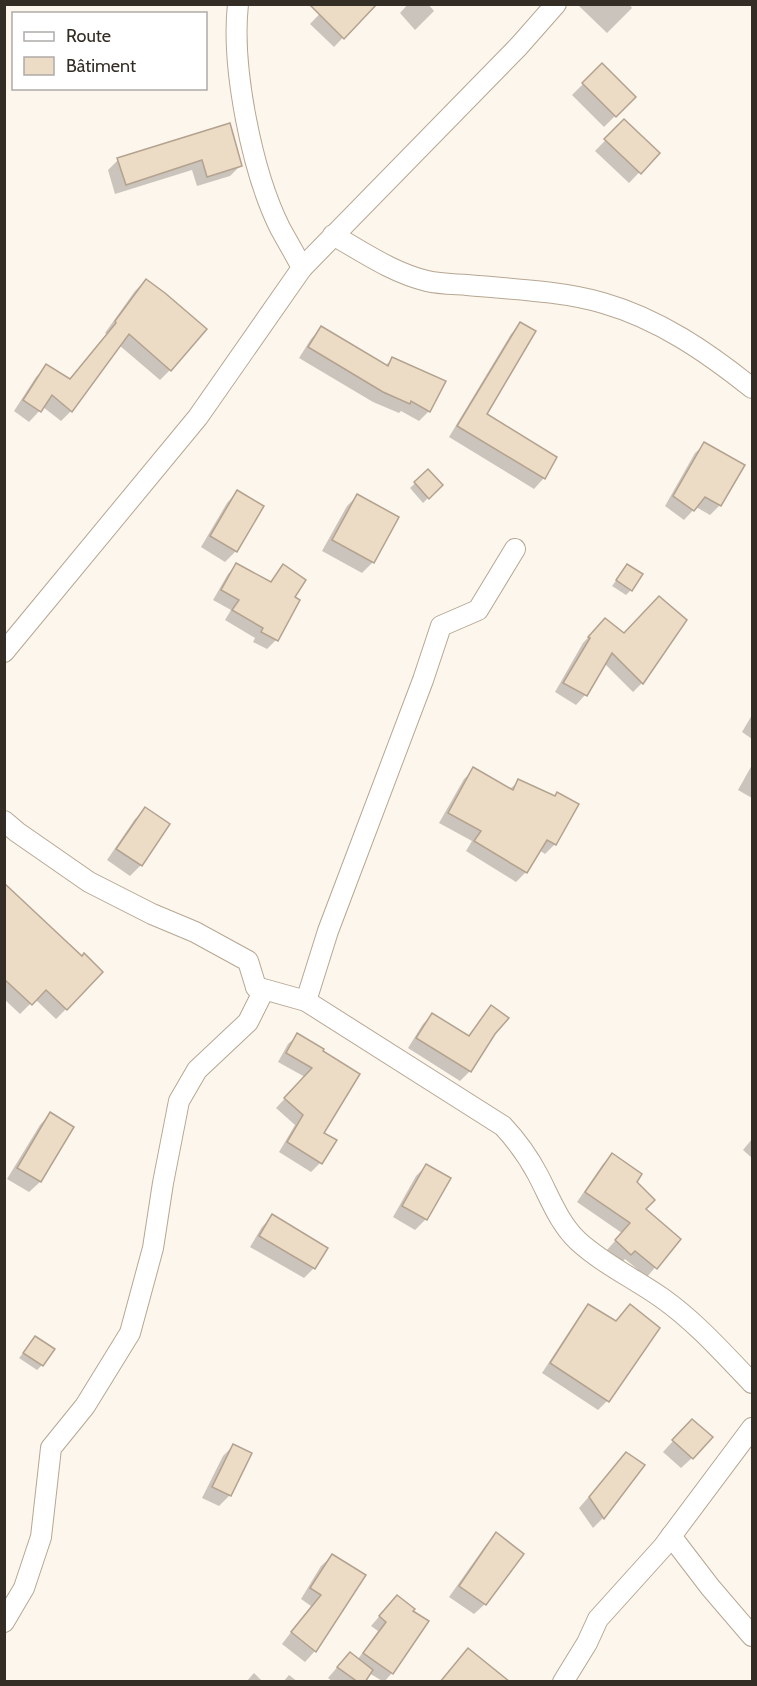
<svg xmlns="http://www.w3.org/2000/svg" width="757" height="1686" viewBox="0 0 757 1686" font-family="Cabin,sans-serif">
  <rect width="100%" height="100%" fill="#fdf6ed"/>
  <g fill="#0003">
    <polygon points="329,4 375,4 334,47 310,24"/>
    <polygon points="408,4 428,4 434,11 415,30 400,13"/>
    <polygon points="580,4 629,4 632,8 607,33 579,6"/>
    <polygon points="602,65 634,97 604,127 572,95"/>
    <polygon points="624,121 658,153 629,183 595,151"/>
    <polygon points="228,125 240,166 230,176 197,186 192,170 115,194 108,170 118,160"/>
    <polygon points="146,280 170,370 160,380 119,345 71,411 61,421 43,407 29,422 14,411 36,377 47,366 69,380 107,334 105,333 135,291"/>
    <polygon points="521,324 485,415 555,457 543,479 534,489 449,437 511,334"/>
    <polygon points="321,328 385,366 392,359 429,411 419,421 401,411 399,413 373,402 299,358 311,339"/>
    <polygon points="705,444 720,505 710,515 696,507 684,520 665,506 695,453"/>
    <polygon points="428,471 441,485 423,503 410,488"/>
    <polygon points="237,492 236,551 225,562 201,547 227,503"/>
    <polygon points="357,496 397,518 373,562 362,573 322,551 347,506"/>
    <polygon points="237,565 269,583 283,566 292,598 298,601 276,640 267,649 253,642 255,638 225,620 231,610 213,600 228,574"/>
    <polygon points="627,566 631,590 626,595 612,586"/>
    <polygon points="685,620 642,683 633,692 604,663 585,695 576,705 555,692 583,643 596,629 624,634"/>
    <polygon points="752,715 752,739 742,732"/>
    <polygon points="752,765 752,798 738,790"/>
    <polygon points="474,769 510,789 519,781 555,844 545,854 539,850 526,872 516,882 466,851 472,841 439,823 464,779"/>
    <polygon points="146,809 168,825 140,866 130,876 107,860 135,819"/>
    <polygon points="4,885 66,1009 56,1019 35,999 20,1014 4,999"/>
    <polygon points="491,1007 494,1034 470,1071 460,1081 408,1048 423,1024 432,1015 468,1037"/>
    <polygon points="298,1035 322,1049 320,1163 311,1172 279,1152 295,1125 276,1108 305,1077 278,1062 288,1044"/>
    <polygon points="50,1114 72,1127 40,1182 29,1192 7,1179 40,1125"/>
    <polygon points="752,1139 752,1158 743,1150"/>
    <polygon points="612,1155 635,1182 644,1209 679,1239 647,1277 625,1259 621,1263 607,1250 622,1233 577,1202 603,1164"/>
    <polygon points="426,1166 426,1219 415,1230 393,1217 416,1176"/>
    <polygon points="272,1216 314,1268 304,1278 250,1247 262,1227"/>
    <polygon points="589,1306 615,1322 658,1328 607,1401 598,1410 542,1373 580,1315"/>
    <polygon points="35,1338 42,1365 37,1370 19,1358"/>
    <polygon points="682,1431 692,1458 681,1468 663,1452"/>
    <polygon points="233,1446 250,1454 230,1495 219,1506 202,1498 223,1456"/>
    <polygon points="626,1454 643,1465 603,1518 593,1528 579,1508"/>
    <polygon points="496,1534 485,1604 474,1614 449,1597 486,1545"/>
    <polygon points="332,1556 315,1651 305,1662 282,1644 311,1606 301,1599 321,1566"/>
    <polygon points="388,1606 392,1673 384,1682 369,1673 363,1682 333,1682 328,1678 340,1664 358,1659 378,1631 371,1626"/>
    <polygon points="254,1673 263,1682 246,1682"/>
    <polygon points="289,1675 298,1682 283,1682"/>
  </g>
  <g fill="#ecdbc5" stroke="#b3a28d" stroke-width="1.5">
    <polygon points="309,4 377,4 344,39"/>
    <polygon points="602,63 636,97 616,117 582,83"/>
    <polygon points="624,119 660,153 641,174 604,139"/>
    <polygon points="230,123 242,166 207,177 202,160 126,185 117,158"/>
    <polygon points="146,279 165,293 207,329 171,371 129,334 72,412 52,395 41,412 23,400 46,364 70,379 116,323 115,321"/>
    <polygon points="520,322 536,331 487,414 557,457 545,479 457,426"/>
    <polygon points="321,326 388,366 392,357 446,381 430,412 411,401 410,404 383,392 308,347"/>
    <polygon points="704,442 745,465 721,506 705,497 694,511 673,496"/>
    <polygon points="428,469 443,485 429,499 414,482"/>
    <polygon points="237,490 264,506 237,552 210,536"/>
    <polygon points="357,494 399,517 374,563 332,540"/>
    <polygon points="236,563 271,582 283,564 306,580 295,597 300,600 278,641 261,632 263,628 232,610 239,600 221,590"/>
    <polygon points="627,564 643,574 632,591 616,580"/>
    <polygon points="659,596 687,620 643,684 612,653 587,696 563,683 590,638 588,637 605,618 624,633"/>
    <polygon points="473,767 513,790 518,779 555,796 557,792 579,804 556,845 547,840 527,873 474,841 481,831 448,813"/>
    <polygon points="145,807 170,824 142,866 116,849"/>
    <polygon points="4,883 68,943 82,956 84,953 103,972 67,1010 46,990 32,1005 4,979"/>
    <polygon points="491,1005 509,1018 495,1034 471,1072 416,1038 432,1013 469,1036"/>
    <polygon points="297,1033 324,1049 323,1051 360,1074 324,1133 337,1140 322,1164 287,1142 303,1115 284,1098 312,1068 286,1053"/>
    <polygon points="50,1112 74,1127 41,1182 17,1168"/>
    <polygon points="612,1153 642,1174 637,1182 655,1200 646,1209 681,1239 657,1269 635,1251 631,1255 615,1240 630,1223 585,1192"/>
    <polygon points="426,1164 451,1178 427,1220 402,1206"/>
    <polygon points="272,1214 328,1248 315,1269 259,1236"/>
    <polygon points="588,1304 616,1321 630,1304 660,1328 609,1402 550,1363"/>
    <polygon points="35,1336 55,1349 43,1366 23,1353"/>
    <polygon points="692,1419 713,1437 693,1459 672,1440"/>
    <polygon points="233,1444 252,1453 231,1496 212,1487"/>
    <polygon points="626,1452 645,1465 604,1519 589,1497"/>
    <polygon points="496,1532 524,1554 486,1605 459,1586"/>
    <polygon points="332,1554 366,1575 316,1652 291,1632 321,1595 310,1588"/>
    <polygon points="397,1595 415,1609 413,1611 429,1621 393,1674 363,1653 386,1622 379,1616"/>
    <polygon points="468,1648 510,1682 440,1682"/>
    <polygon points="350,1652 373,1670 365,1682 358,1682 337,1667"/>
  </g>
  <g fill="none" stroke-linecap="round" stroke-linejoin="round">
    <defs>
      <g id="street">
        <path d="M238 4C231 67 252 172 280 228 287 241 295 254 302 268"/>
        <path d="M333 235C363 252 393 273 427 281 440 284 454 284 467 285 510 289 563 291 603 303 659 319 707 352 752 388"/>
        <polyline points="4,652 198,417 302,268 519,46 556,4"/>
        <path d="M4 821 17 832 89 882 152 914 195 932 248 961 256 987 306 1001 503 1126C517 1141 528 1156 538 1175 550 1198 559 1223 578 1241 603 1264 635 1279 662 1298 696 1322 724 1354 752 1383"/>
        <polyline points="306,1001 328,931 423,680 441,626 478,610 515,549"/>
        <polyline points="671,1536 710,1587 752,1636"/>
        <polyline points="4,1622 24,1588 41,1537 51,1448 85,1406 130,1333 153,1248 163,1183 179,1101 197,1070 248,1022 264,990 256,987"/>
        <polyline points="563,1682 587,1643 598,1619 663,1547 752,1428"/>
      </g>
    </defs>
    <use href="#street" stroke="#b7a792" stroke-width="22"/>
    <use href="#street" stroke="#fff" stroke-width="20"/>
  </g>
  <rect width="757" height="1686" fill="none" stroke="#342d25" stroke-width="12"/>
  <rect x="12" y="12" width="195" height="78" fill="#ffffff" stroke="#aeaba8" stroke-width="1.5"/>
  <rect x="24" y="32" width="30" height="9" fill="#ffffff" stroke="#aeaba8" stroke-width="1.5"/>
  <text x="66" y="42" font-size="18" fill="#342d25">Route</text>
  <rect x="24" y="57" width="30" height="18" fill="#ecdbc5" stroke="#aeaba8" stroke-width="1.5"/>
  <text x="66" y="72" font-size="18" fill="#342d25">Bâtiment</text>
</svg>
